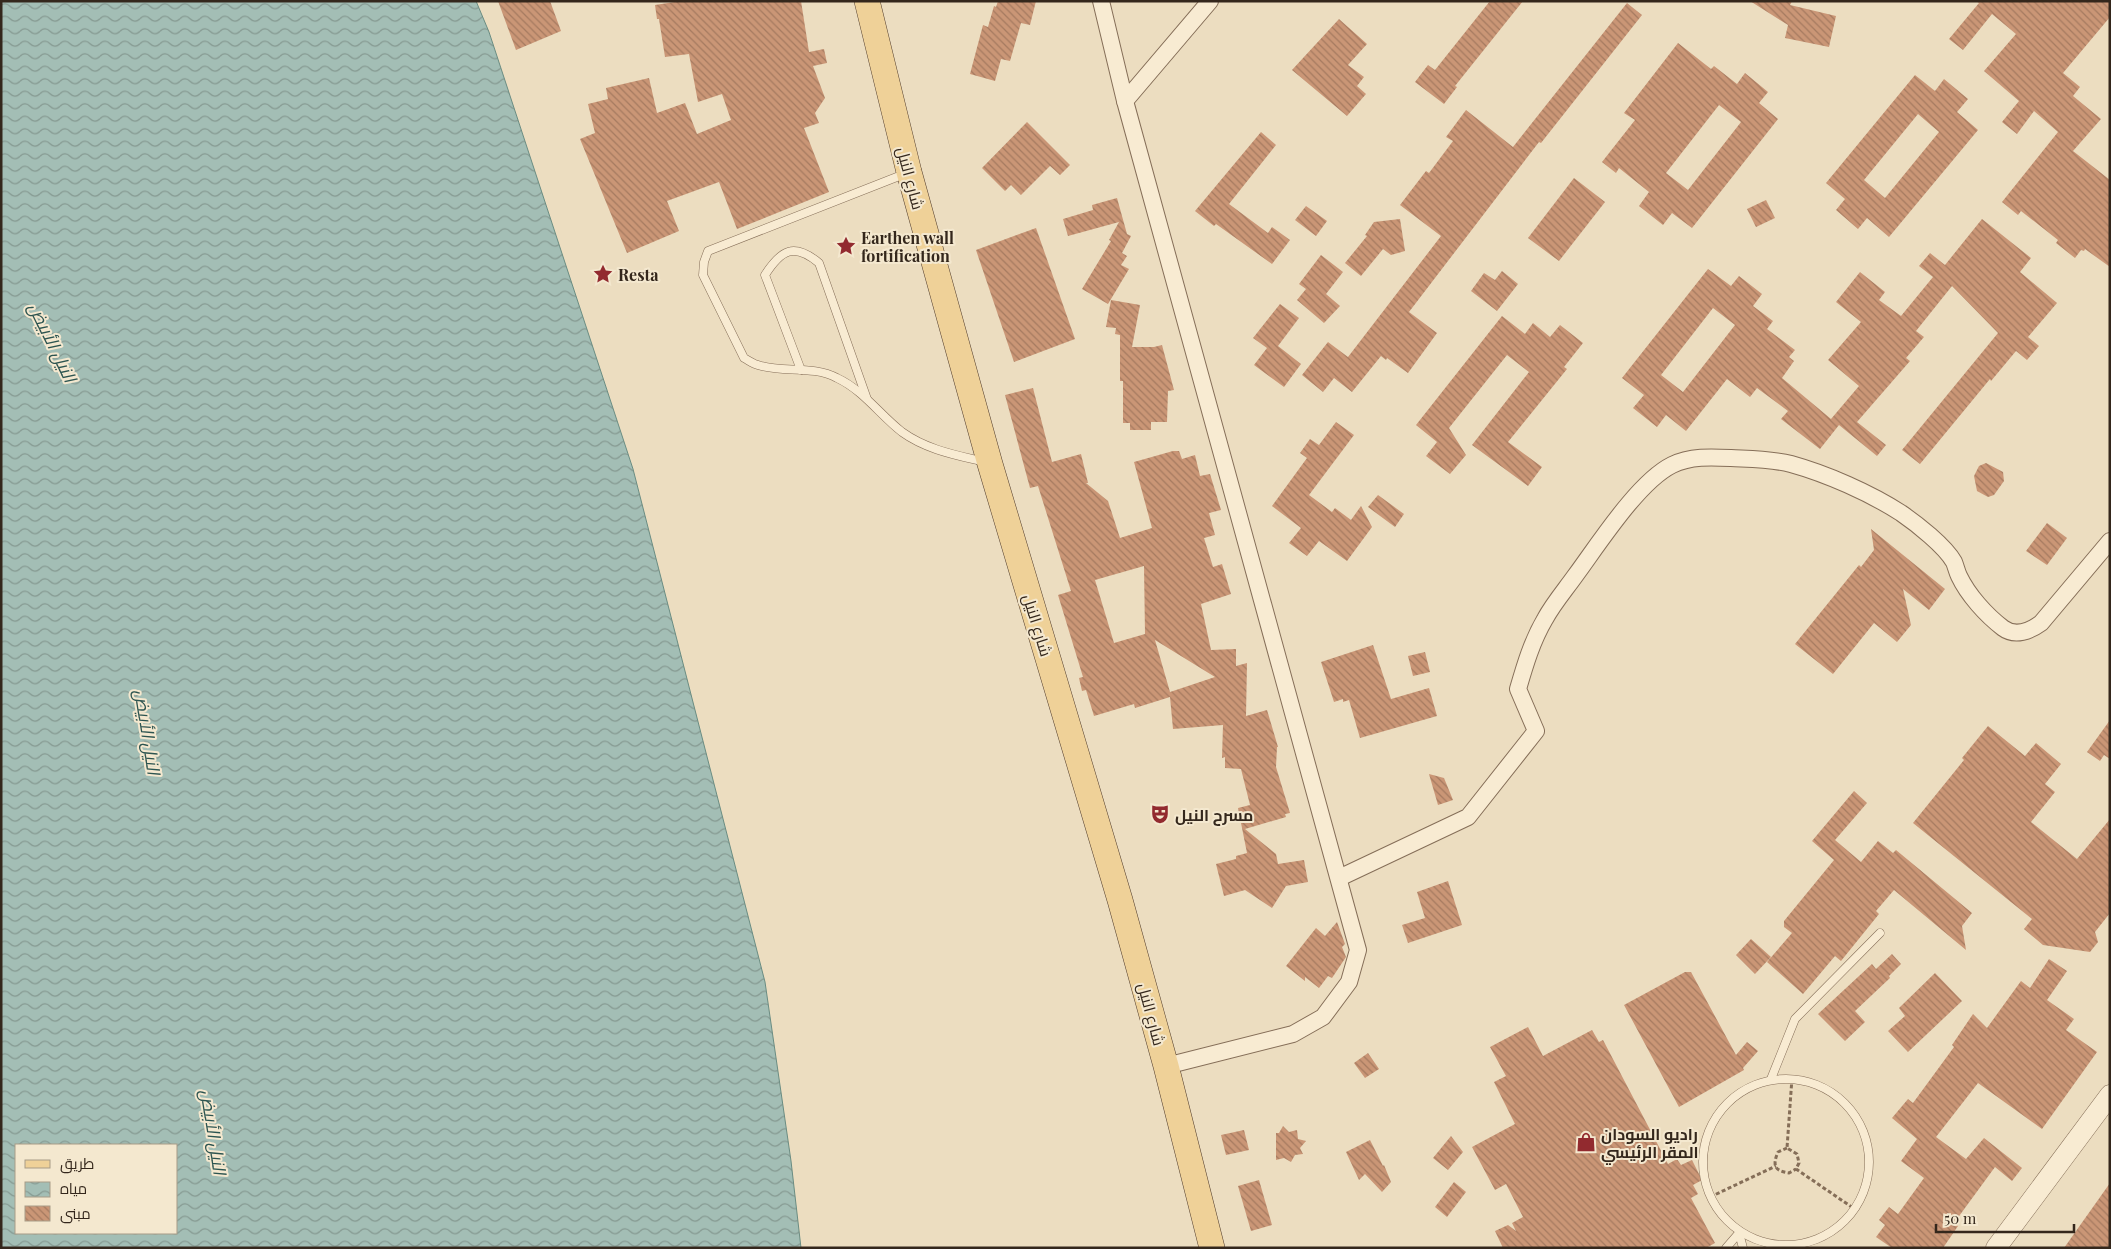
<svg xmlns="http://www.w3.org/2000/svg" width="2111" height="1249" viewBox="0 0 2111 1249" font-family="'Playfair Display',Cairo,serif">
  <defs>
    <pattern id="water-waves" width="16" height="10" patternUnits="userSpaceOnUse" patternTransform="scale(1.25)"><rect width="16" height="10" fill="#a3beb5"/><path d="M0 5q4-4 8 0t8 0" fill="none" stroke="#869a92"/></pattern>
    <pattern id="building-back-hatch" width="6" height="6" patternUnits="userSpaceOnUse" patternTransform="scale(1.25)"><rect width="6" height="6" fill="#ca9676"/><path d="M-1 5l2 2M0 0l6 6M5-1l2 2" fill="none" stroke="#a57a60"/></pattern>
  </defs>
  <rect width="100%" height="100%" fill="#ecddc0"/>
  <path fill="url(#water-waves)" stroke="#6a8c82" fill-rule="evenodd" d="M1 1H476L489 32 633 469 765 982 791 1161 801 1248H1ZM16 1145H176V1233H16Z"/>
  <g fill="url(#building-back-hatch)" fill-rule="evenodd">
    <polygon points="498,1 550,1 561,31 516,50"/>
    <polygon points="681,1 801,1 809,52 824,49 827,63 813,66 825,98 815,113 819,123 804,128 829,192 737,229 719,182 667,201 679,231 627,253 580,139 595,133 588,104 608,99 606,88 649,78 657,113 685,103 697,134 731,120 722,94 698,102 689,54 665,57 659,19 657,19 655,5"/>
    <polygon points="998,1 1036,1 1030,25 1021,23 1010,61 1001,59 995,81 970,74 983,25 988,27 994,6 996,7"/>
    <polygon points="1490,1 1523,1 1455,86 1457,87 1444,104 1415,82 1428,65 1435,70"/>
    <polygon points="1750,1 1792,1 1790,5 1836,16 1829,47 1785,38 1788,25"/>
    <polygon points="1976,1 2110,1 2110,17 2063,73 2080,87 2073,96 2101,119 2073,151 2110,180 2110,267 2085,249 2084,251 2081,250 2075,258 2056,243 2058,240 2021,211 2018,215 2002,202 2058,132 2034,111 2017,134 2002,122 2019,101 1984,71 2016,34 1992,14 1963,50 1949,39 1979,3"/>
    <polygon points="1627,3 1642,15 1541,143 1539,142 1409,312 1437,333 1408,373 1387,358 1386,360 1381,356 1352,392 1334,378 1323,392 1302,375 1328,342 1348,357 1441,236 1400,205 1426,171 1429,173 1453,141 1446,137 1466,110 1513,147"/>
    <polygon points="1339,19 1367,44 1348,65 1364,77 1357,86 1366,94 1347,116 1292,70"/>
    <path d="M1678 43 1711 69 1714 66 1737 84 1745 73 1768 92 1759 103 1778 119 1692 228 1672 213 1663 225 1639 206 1649 192 1619 168 1616 173 1602 162 1635 120 1624 113ZM1719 105 1741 122 1688 190 1666 173Z"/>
    <path d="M1915 75 1935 91 1944 79 1968 99 1957 112 1978 130 1889 237 1867 218 1858 229 1836 210 1845 199 1826 183ZM1918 114 1939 132 1885 198 1864 180Z"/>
    <polygon points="1027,122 1070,165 1060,175 1050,166 1021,195 1011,185 1005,191 982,168"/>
    <polygon points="1261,132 1276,145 1229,204 1268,233 1272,227 1290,240 1272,264 1216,224 1214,226 1195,211"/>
    <polygon points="1574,178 1605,202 1559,261 1528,238"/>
    <polygon points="1117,198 1127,234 1131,236 1122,253 1127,256 1121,265 1129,269 1108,304 1082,289 1111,241 1109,240 1119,222 1068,236 1063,219 1093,210 1092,205"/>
    <polygon points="1766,200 1775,218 1756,227 1747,209"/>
    <polygon points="1306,206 1327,221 1316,236 1295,220"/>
    <polygon points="1400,219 1405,251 1391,255 1383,249 1361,276 1345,263 1367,236 1365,235 1374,222"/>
    <path d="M1982 219 2031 258 2020 272 2057 303 2028 337 2039 346 2027 360 2016 351 1991 381 1990 379 1920 464 1902 450 1998 333 1952 286 1916 331 1924 337 1906 358 1910 361 1857 422 1886 445 1877 456 1839 425 1820 449 1781 419 1788 411 1757 388 1750 397 1727 379 1686 431 1666 415 1657 427 1633 408 1644 395 1622 378 1708 269 1731 286 1739 276 1762 294 1753 306 1773 321 1767 329 1795 350 1789 357 1794 361 1782 378 1831 419 1859 386 1828 360 1861 322 1836 302 1860 272 1885 292 1879 300 1901 316 1933 277 1919 266 1930 253 1945 265ZM1713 308 1735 325 1683 392 1661 375Z"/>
    <polygon points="1036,228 1075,339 1014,362 976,250"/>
    <polygon points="1321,255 1343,272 1326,294 1340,306 1324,323 1297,300 1306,289 1299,284"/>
    <polygon points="1502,271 1518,284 1497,311 1471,291 1484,273 1495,280"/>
    <polygon points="1111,300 1140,305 1132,347 1154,347 1162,345 1174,390 1168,391 1167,422 1151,422 1151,430 1130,430 1130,423 1123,423 1123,381 1120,381 1120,335 1115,334 1116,328 1106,327"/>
    <polygon points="1280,304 1299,318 1278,346 1301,364 1284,387 1254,365 1267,348 1253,338"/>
    <polygon points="1502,316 1525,334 1533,323 1550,337 1560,325 1583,343 1564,367 1567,369 1508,442 1542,467 1528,486 1472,445 1529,372 1507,355 1449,428 1466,455 1450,474 1426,456 1437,442 1416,425"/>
    <path d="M1033 388 1052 462 1081 454 1088 483H1086L1108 501 1120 538 1152 528 1134 462 1173 451H1179L1182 459 1195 455 1200 476 1210 474 1221 510 1209 513 1215 535 1204 538 1213 567 1222 564 1231 594 1201 604 1211 650 1236 649V666L1247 663 1246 716 1267 710 1278 747H1277L1276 767 1290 813 1285 814 1286 817 1245 829 1276 854 1278 864 1304 860 1308 882 1286 886 1272 908 1245 890 1224 896 1216 864 1236 859V856L1247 853 1238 808 1250 805 1241 769 1225 768V757L1222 758 1223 725 1173 729 1170 697 1135 708 1134 704 1094 716 1086 690 1082 691 1079 678 1083 677 1058 595 1071 591 1038 486 1030 488 1005 395ZM1144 566 1145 634 1114 643 1095 580ZM1155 640 1215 677 1170 692Z"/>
    <polygon points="1336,422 1354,435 1309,495 1332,512 1335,508 1351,520 1361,506 1372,527 1347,561 1319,541 1307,556 1289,543 1301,528 1272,506 1307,458 1300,453 1310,439 1319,445"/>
    <polygon points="1986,463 2003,472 2004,481 1994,495 1988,497 1977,491 1974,476 1979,466"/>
    <polygon points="1378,495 1404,514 1395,527 1368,507"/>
    <polygon points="2047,523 2067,538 2047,565 2026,551"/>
    <polygon points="1871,529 1945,589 1929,610 1903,589 1911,625 1897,642 1874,623 1833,674 1795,644 1859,565 1861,567 1874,550"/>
    <polygon points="1373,645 1391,699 1429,688 1437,716 1360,738 1349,700 1343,702 1343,699 1334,702 1321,662"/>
    <polygon points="1425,652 1430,672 1413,676 1408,656"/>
    <polygon points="2110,720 2110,759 2104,755 2100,761 2087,752"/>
    <polygon points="1988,726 2025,756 2036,743 2061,764 2045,784 2055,792 2031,822 2077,859 2110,819 2110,913 2095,932 2098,942 2090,952 2043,945 2024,929 2032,919 1913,823 1964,760 1962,758"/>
    <polygon points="1429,774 1444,778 1453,800 1438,805"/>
    <polygon points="1854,791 1867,803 1835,840 1861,862 1878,841 1893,853 1896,850 1972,913 1962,926 1966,950 1894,890 1876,911 1879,914 1841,961 1835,956 1803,994 1767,962 1792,933 1784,927 1784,921 1834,860 1812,841"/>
    <polygon points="1448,881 1462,925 1408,943 1402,925 1425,918 1417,892"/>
    <polygon points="1337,922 1345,944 1342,947 1346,957 1332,978 1328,976 1319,988 1305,977 1305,981 1286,966 1316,928 1325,936"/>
    <polygon points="1751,939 1771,957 1755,974 1736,955"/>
    <polygon points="1892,954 1901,964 1889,976 1890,978 1855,1011 1865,1022 1845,1041 1818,1014 1872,964 1876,969"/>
    <polygon points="2049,959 2067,971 2047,1000 2074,1019 2066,1030 2097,1052 2042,1129 1978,1083 1936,1137 1966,1159 1984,1138 2022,1168 2012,1181 1995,1167 1954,1223 1958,1226 1943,1248 1892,1248 1876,1237 1885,1225 1879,1220 1889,1207 1898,1214 1924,1178 1901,1161 1917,1139 1892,1118 1908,1099 1913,1103 1954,1047 1952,1045 1973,1014 1987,1028 2021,981 2030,988"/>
    <polygon points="1685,972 1691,972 1736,1055 1747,1042 1758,1051 1743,1068 1744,1070 1679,1107 1624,1005"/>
    <polygon points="1935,973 1962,1001 1908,1052 1888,1031 1905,1016 1899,1008"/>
    <polygon points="1528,1027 1543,1056 1592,1030 1599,1042 1603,1040 1668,1164 1677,1159 1681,1165 1692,1160 1702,1180 1693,1185 1698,1194 1691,1198 1715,1243 1706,1248 1503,1248 1495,1231 1508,1225 1516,1231 1512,1223 1523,1217 1506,1184 1495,1190 1472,1147 1515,1124 1494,1082 1506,1076 1490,1047"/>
    <polygon points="1368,1053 1379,1069 1365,1078 1354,1063"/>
    <polygon points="1283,1126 1289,1132 1297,1130 1298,1139 1306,1141 1300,1148 1303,1154 1295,1155 1291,1162 1284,1158 1276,1160 1276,1133 1279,1133"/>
    <polygon points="1244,1130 1249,1150 1226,1155 1221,1135"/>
    <polygon points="1451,1136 1463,1152 1448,1170 1433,1158"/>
    <polygon points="1370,1140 1383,1166 1384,1165 1391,1182 1382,1192 1365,1174 1359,1180 1346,1152"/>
    <polygon points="1259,1180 1272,1225 1251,1231 1238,1186"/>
    <polygon points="1454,1182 1466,1192 1447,1217 1435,1207"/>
    <polygon points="2110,1183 2110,1248 2064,1248"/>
  </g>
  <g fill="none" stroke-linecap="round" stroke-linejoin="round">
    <defs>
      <g id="service">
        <path d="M907 173 708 251 704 262 703 275 744 358C748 360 753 364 758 365 782 373 813 365 837 378 863 390 880 415 902 432 927 450 956 455 985 462"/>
        <path d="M801 370 765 275C781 250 794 242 819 263L867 399"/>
        <circle cx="1786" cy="1162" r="83"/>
        <polyline points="1771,1079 1795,1019 1880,933"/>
        <polyline points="1726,1248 1739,1233 1743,1248"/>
      </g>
      <g id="minor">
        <polyline points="1101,1 1125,101 1358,950 1349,982 1323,1017 1293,1034 1166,1066"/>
        <polyline points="1125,101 1210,1"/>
        <path d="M1339 878 1468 817 1536 731 1518 689C1525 665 1532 641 1545 619 1553 604 1565 590 1575 576 1598 545 1638 482 1672 465 1690 456 1711 457 1731 458 1751 459 1772 459 1791 464 1827 474 1870 493 1901 513 1917 524 1945 546 1954 562 1956 567 1957 572 1959 576 1968 595 1986 615 2003 628 2015 637 2030 631 2041 623L2110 541"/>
      </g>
      <polyline id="tertiary" points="1996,1248 2110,1095"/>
      <polyline id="primary" points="867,1 909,172 990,464 1120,900 1166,1066 1212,1248"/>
    </defs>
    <use href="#service" stroke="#856e58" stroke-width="9"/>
    <use href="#minor" stroke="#856e58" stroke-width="18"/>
    <use href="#tertiary" stroke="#856e58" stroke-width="21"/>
    <use href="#primary" stroke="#523d2d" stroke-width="26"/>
    <g stroke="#856e58" stroke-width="3" stroke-dasharray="4 2.5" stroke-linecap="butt">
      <polyline points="1792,1078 1787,1148 1797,1154 1799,1163 1796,1169 1856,1210"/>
      <path d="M1787 1148 1778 1152C1772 1166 1775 1171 1789 1173L1796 1169"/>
      <polyline points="1710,1197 1776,1166"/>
    </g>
    <use href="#service" stroke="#f8ebd2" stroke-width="8"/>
    <use href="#minor" stroke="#f8ebd2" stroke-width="16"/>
    <use href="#tertiary" stroke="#f8ebd2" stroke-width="20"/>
    <use href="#primary" stroke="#efd198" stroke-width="25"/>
  </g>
  <defs>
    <symbol id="sight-bare" viewBox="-9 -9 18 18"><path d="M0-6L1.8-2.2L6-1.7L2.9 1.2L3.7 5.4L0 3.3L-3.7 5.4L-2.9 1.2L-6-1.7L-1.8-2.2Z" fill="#922a2f" stroke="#f4e8cf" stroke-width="2.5" paint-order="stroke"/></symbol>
    <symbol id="theatre-bare" viewBox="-9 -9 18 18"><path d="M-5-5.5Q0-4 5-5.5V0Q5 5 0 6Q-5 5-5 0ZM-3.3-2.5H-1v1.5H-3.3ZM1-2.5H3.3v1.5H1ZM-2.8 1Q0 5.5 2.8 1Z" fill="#922a2f" stroke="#f4e8cf" stroke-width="2.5" paint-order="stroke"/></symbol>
    <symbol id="shop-bare" viewBox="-9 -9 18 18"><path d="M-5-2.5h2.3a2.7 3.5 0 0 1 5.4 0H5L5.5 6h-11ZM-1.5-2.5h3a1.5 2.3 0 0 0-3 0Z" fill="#922a2f" stroke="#f4e8cf" stroke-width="2.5" paint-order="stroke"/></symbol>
  </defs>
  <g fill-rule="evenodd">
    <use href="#sight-bare" x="832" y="232" width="28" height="28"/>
    <use href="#sight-bare" x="589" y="260" width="28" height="28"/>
    <use href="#theatre-bare" x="1146" y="800" width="28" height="28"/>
    <use href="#shop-bare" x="1572" y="1128" width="28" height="28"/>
  </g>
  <g text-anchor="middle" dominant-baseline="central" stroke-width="4" stroke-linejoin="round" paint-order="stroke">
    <g font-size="16" fill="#34271c" stroke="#f4e8cf">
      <text transform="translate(911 178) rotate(75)">شارع النيل</text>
      <text transform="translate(1038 625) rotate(73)">شارع النيل</text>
      <text transform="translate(1152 1014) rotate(75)">شارع النيل</text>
    </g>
    <g font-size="16" font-weight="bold" fill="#34271c" stroke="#f4e8cf" text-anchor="start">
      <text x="861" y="237">Earthen wall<tspan x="861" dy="18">fortification</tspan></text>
      <text x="618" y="274">Resta</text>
      <text x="1175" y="814">مسرح النيل</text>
      <text x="1601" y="1133">راديو السودان<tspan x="1601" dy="18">المقر الرئيسي</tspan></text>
    </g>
    <g font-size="18" font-style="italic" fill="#2c5450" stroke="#f4e8cf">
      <text transform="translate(53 342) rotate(64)">النيل الأبيض</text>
      <text transform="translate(148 732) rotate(81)">النيل الأبيض</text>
      <text transform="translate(214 1132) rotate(81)">النيل الأبيض</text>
    </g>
  </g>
  <rect width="2111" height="1249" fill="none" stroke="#34271c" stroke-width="5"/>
  <rect x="15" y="1144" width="162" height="90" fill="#f4e8cf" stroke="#a79b87"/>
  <rect x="25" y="1160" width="25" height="8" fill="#efd198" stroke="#a79b87"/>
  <text x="60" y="1169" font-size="15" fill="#34271c">طريق</text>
  <rect x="25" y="1182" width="25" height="15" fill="url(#water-waves)" stroke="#a79b87"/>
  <text x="60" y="1194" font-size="15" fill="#34271c">مياه</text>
  <rect x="25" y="1206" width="25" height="15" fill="url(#building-back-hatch)" stroke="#a79b87"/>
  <text x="60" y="1219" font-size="15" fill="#34271c">مبنى</text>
  <path d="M1936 1224v8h138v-8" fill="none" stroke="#34271c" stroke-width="2.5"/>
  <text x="1944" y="1224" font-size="15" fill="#34271c" stroke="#f4e8cf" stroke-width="4" paint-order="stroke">50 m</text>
</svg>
